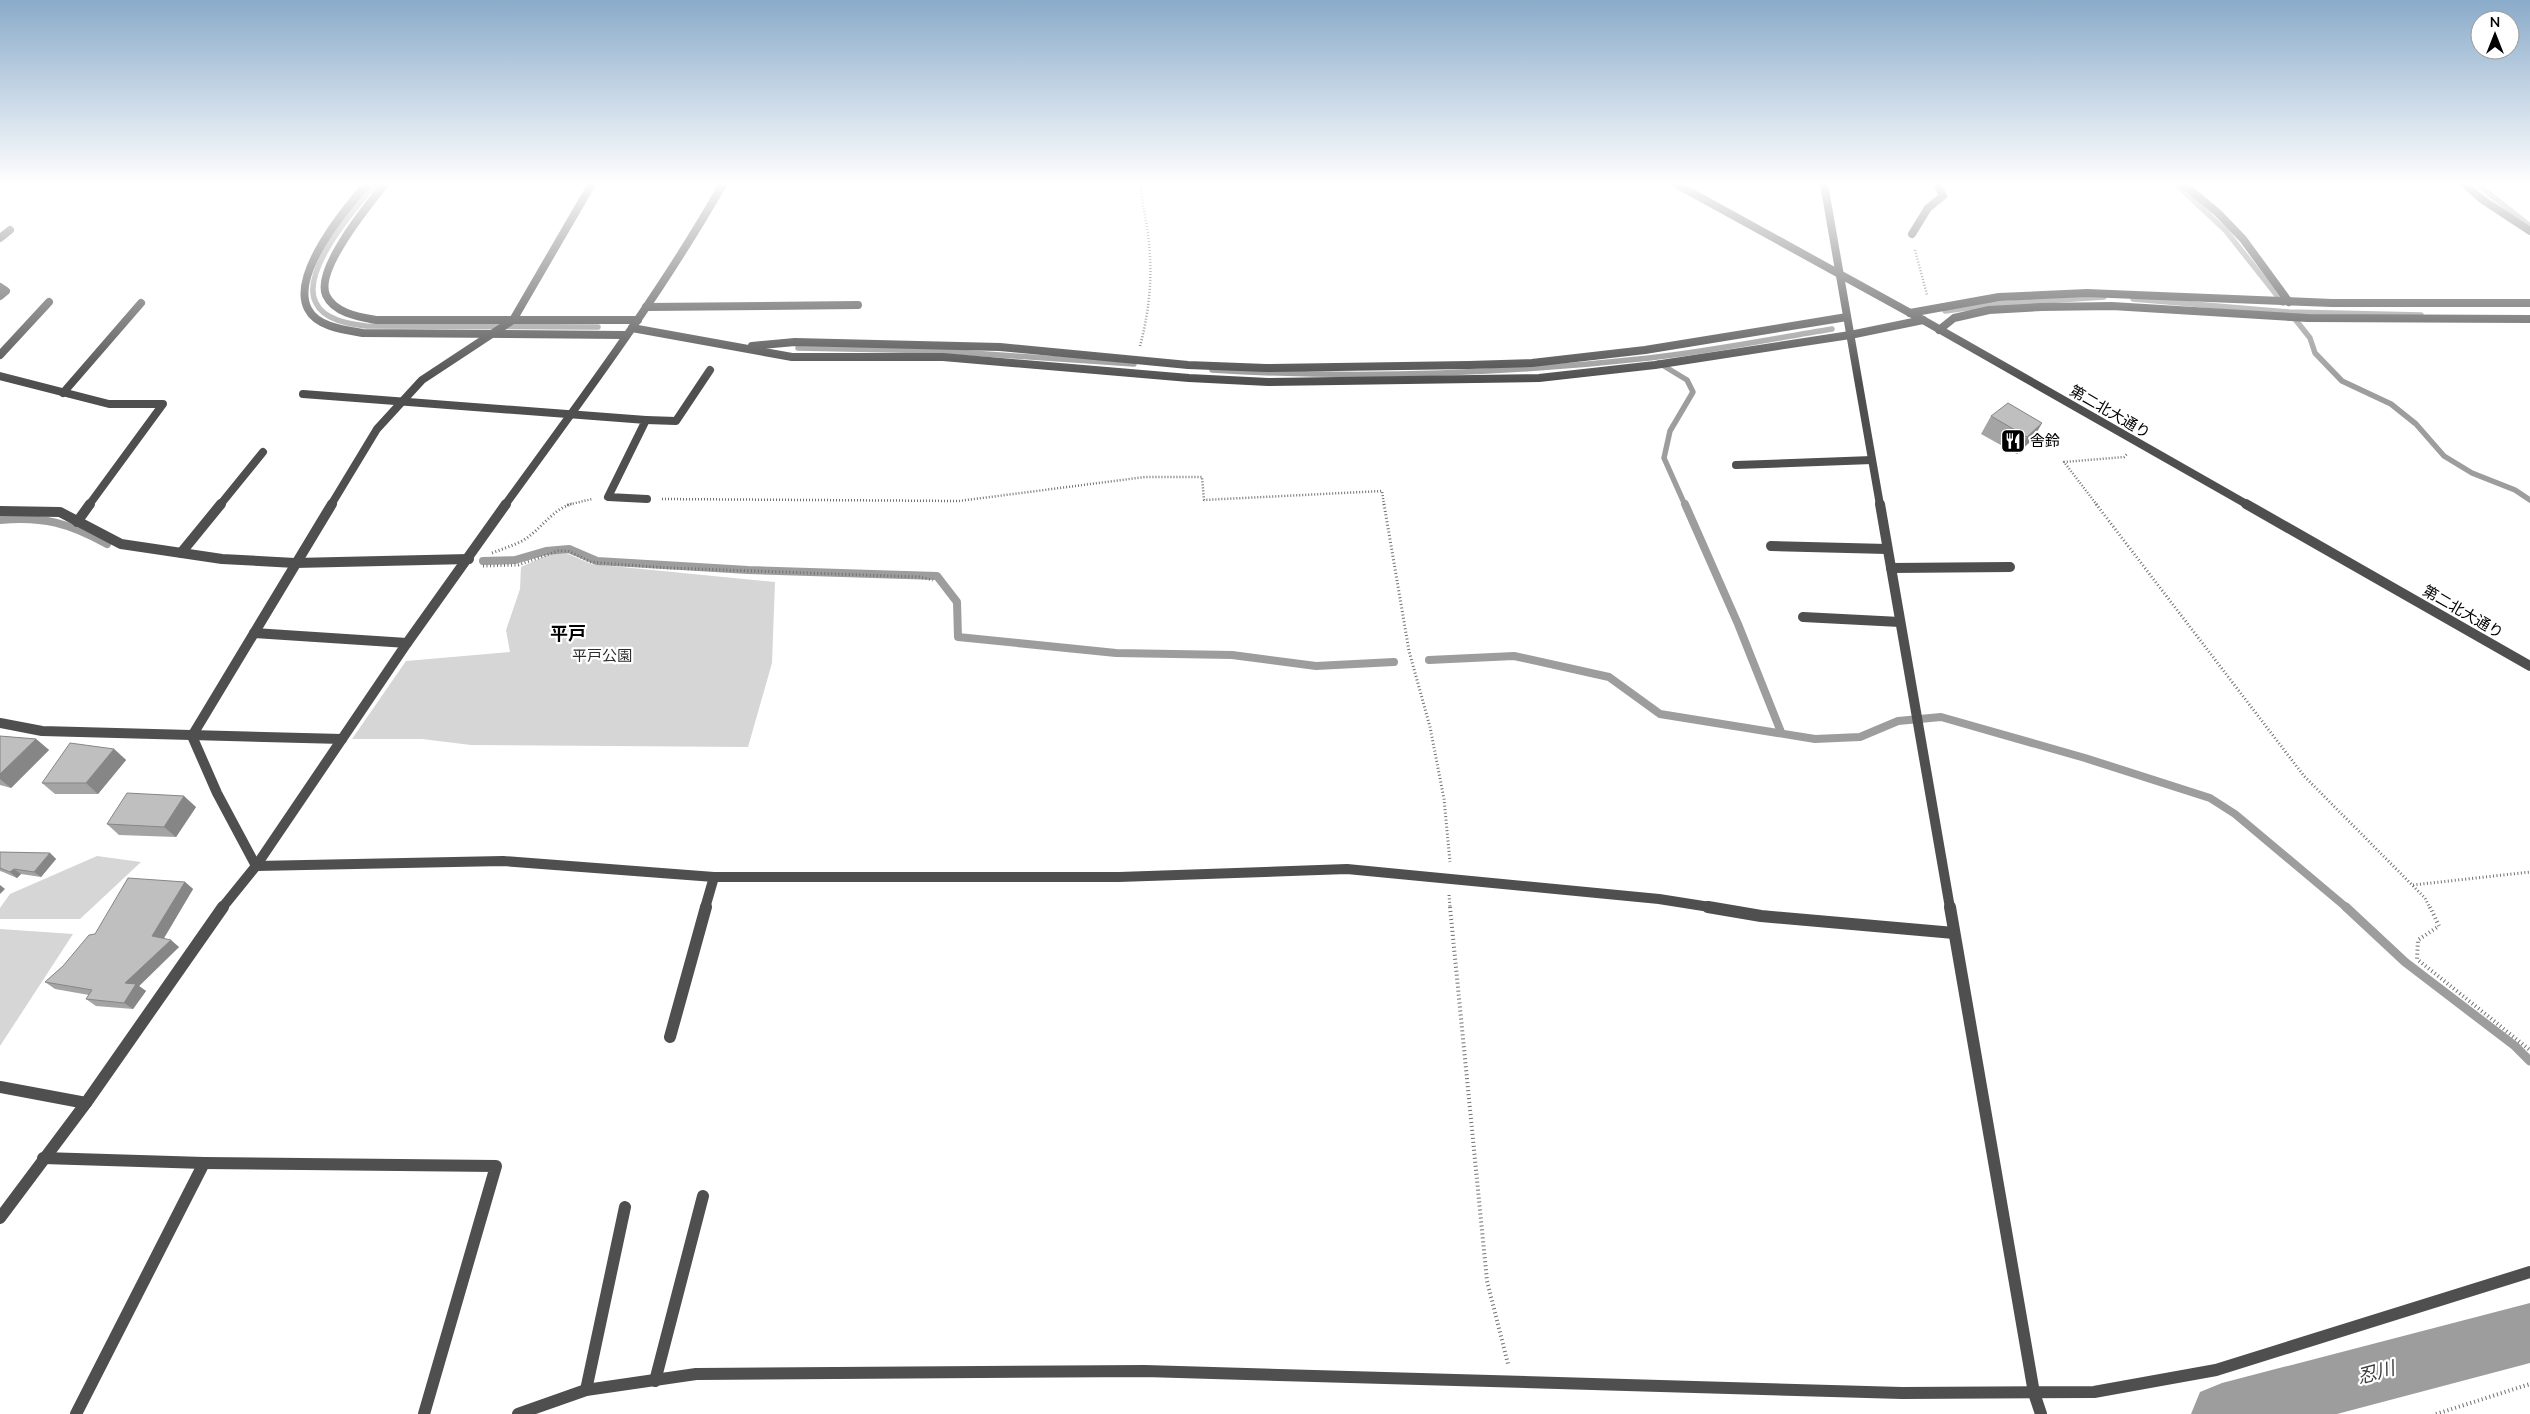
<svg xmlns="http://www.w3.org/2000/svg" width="2530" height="1414" viewBox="0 0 2530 1414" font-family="'Nunito Sans','Noto Sans JP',sans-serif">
  <rect width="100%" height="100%" fill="#fff"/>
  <g fill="#d6d6d6">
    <polygon points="566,553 591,564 775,582 772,663 748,747 471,745 422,739 352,739 406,661 510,652 506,630 520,589 521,567 547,555"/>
    <polygon points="97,856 141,862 80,919 0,919 0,908 10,894"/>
    <polygon points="0,929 73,934 0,1046"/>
  </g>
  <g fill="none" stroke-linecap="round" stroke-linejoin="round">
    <g stroke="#9d9d9d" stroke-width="5.5">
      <path d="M375 184C356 207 299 272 316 303 324 320 349 324 366 326L598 327"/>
      <polyline points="2176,184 2226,231 2283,303"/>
      <polyline points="2477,184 2530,226"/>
      <polyline points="2133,299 2289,312 2421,315"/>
      <polyline points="1945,311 1997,304 2104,297"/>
      <polyline points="2291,314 2310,338 2315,353 2342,381 2391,404 2416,424 2444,456 2472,473 2515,490 2530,500"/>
      <polyline points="798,348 942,351 1134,364"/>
      <polyline points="1659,363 1687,380 1693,392 1670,431 1664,458 1685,505"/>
      <path d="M1212 370C1358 379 1504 374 1649 358 1711 351 1771 339 1832 329"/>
    </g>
    <g stroke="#9d9d9d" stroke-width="8">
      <polyline points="1685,504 1738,624 1781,732"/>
      <path d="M0 520C43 516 69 523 107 544"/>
      <polyline points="483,561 515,560 546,551 569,549 597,561 748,570 937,576 957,602 958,637 1116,653 1232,655 1316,666 1394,662"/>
      <polyline points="1429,660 1514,656 1609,677 1660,714 1815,739 1860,737 1898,721 1941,717 2085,758 2210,798 2235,814 2347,908"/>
    </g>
    <polyline stroke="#9d9d9d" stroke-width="9" points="2346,907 2405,962 2515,1046 2530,1061"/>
    <polygon fill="#9d9d9d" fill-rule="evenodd" points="2530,1303 2530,1363 2337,1414 2191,1414 2200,1392 2222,1383"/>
    <g stroke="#717171" stroke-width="2.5" stroke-dasharray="1 2" stroke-linecap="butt">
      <polyline points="1915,250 1927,295"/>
      <path d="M1140 346C1150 309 1153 272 1148 234 1146 217 1141 201 1141 184"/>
      <polyline points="662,499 959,501 1145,477 1202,477 1204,500 1382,491 1384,505"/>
      <polyline points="567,505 592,499"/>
      <polyline points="2097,505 2064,462 2124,457 2127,454"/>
    </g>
    <g stroke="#717171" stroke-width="3" stroke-dasharray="1 2.5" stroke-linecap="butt">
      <polyline points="1384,504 1409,651 1430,727 1444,799 1450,862"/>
      <polyline points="2096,504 2304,776 2425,898 2430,908"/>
      <path d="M492 553C502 549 512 546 522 541 540 531 552 509 572 504"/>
      <polyline points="483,566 518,565 558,551 568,551 591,562 601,563 669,568 919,577 933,580"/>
      <polyline points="2413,885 2530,872"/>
      <polyline points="1449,895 1450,908"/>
    </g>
    <g stroke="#717171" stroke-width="4" stroke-dasharray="1 3" stroke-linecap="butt">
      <polyline points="1450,907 1487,1281 1508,1364"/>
      <polyline points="2430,907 2439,926 2418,940 2417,959 2530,1050"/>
      <polyline points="2436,1414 2530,1384"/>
    </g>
    <polyline stroke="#4f4f4f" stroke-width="8" points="646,307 858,305"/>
    <g stroke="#4f4f4f" stroke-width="12">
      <polyline points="43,1158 204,1163 496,1166 424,1414"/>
      <polyline points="655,1381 703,1196"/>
      <polyline points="586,1390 625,1207"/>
    </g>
    <g stroke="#4f4f4f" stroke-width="8">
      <path d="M367 184C346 208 290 275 308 309 317 327 345 330 363 333L625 335"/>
      <path d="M385 184C369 204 315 269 326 295 334 313 359 317 376 320H638"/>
      <polyline points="2183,184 2218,213 2243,239 2289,302"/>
      <polyline points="2464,184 2483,200 2530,231"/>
      <polyline points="1912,234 1928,208 1943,196 1937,184"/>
      <polyline points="0,238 10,230"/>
      <polyline points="0,287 6,291 0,296"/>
      <polyline points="1910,313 1999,297 2087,293 2332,303 2530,303"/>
      <polyline points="632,328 792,357 943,357 1189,378 1268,382 1539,378 1655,365 1850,335 1923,320"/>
      <polyline points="1939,330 1954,318 1989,310 2041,307 2112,306 2308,318 2530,319"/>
      <polyline points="752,346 795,342 1000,347 1188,365 1266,368 1469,365 1532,363 1645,350 1847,317"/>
      <polyline points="0,355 49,302"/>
      <polyline points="0,376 109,404 163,404 89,505"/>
      <polyline points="63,393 141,303"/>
      <polyline points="303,394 646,420 608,497 647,499"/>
      <polyline points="646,420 676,421 710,370"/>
      <polyline points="1736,465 1872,460"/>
      <polyline points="220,505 263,452"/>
      <polyline points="331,505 377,429 422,380 513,320 592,184"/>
      <path d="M505 505C581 400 659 297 723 184"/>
    </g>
    <g stroke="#4f4f4f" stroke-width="10">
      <polyline points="0,511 60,512 121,544 222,559 295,563 469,559"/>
      <polyline points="77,522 90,504"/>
      <polyline points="1771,546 1887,549"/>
      <polyline points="181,553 221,504"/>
      <polyline points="1891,568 2010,567"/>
      <polyline points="1803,617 1900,622"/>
      <polyline points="254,633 407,643"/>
      <polyline points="0,723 42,731 342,739"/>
      <polyline points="192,736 332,504"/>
      <polyline points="192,736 217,793 256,866"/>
      <polyline points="256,866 503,861 714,877 1119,877 1347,869 1659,899 1716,908"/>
      <polyline points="222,908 256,866 407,643 506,504"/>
      <polyline points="705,908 714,877"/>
    </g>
    <g stroke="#4f4f4f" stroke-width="12">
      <polyline points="1708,907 1761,916 1954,933"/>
      <polyline points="670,1037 706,907"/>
      <polyline points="0,1087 86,1103"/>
      <polyline points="0,1218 86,1103 223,907"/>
      <polyline points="2034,1393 2041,1414"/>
      <polyline points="76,1414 204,1163"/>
      <polyline points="518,1414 586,1390 696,1374 1145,1371 1902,1393 2094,1392 2216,1370 2530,1272"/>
    </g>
    <g stroke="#4f4f4f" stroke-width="8">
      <polyline points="1676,184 1923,320 2248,505"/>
      <polyline points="1824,184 1880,505"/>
    </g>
    <g stroke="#4f4f4f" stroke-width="10">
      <polyline points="1880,504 1950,908"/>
      <polyline points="2246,504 2530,666"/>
    </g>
    <polyline stroke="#4f4f4f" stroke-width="12" points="1950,907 2034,1393"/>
  </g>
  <g fill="#a4a4a4">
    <polygon points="1991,416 2042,423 2032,440 2017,454 1981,434"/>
    <polygon points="0,736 36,739 49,750 11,788 0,785"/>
    <polygon points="114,749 126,760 98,794 55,794 42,783"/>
    <polygon points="196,807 176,837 119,835 107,824"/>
    <polygon points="0,852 50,853 56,859 41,877 21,874 17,878 3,872 0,871"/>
    <polygon points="185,882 193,889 164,938 179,947 139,986 146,991 133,1009 96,1006 86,999 89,995 55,989 45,982 63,966 95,934"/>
  </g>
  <g fill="#868686">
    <polygon points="2042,423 2032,440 2017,454 2027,437"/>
    <polygon points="36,739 49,750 11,788 0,779 0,774"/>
    <polygon points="114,749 126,760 98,794 86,783"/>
    <polygon points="184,796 196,807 176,837 164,827"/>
    <polygon points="50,853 56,859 41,877 34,872"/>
    <polygon points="14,869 21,874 17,878 10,872"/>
    <polygon points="185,882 193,889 161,943 152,936"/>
    <polygon points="0,885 5,889 0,894"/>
    <polygon points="171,940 179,947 139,986 146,991 133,1009 124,1003 125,983"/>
  </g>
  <g fill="#bfbfbf" stroke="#868686">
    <polygon points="2008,403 2042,423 2027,437 1991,416"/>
    <polygon points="0,736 36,739 0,774"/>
    <polygon points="70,743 114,749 86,783 42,783"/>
    <polygon points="127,793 184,796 164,827 107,824"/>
    <polygon points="0,852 50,853 34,872 14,869 10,872 0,868"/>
    <polygon points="128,878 185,882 152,936 171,940 125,983 136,984 124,1003 86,999 92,990 45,982 63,966 89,935 95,934"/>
  </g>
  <linearGradient id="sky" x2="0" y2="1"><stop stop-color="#8aabca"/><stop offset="0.48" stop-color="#fff"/><stop offset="1" stop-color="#fff" stop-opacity="0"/></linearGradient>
  <rect width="2530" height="382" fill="url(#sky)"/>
  <defs>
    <symbol id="restaurant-square" viewBox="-11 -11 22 22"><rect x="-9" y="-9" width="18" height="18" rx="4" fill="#000" stroke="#fff"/><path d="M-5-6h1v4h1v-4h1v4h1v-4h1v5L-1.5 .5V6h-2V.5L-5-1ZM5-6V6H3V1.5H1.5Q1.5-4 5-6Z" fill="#fff"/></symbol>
  </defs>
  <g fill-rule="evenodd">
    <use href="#restaurant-square" x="1999" y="427" width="28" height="28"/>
  </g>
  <g text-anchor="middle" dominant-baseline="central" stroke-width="4.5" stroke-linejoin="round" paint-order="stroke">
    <g font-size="15" fill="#000" stroke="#fff">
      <text transform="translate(2110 412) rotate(30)">第二北大通り</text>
      <text transform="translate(2463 612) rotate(30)">第二北大通り</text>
    </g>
    <g font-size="15" fill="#000" stroke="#fff" text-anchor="start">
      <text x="2030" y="441">舎鈴</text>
    </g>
    <g font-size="15" fill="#2d2d2d" stroke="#fff">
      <text x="602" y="656">平戸公園</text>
    </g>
    <g font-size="18" font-weight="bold" fill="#000" stroke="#fff">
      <text x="568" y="634">平戸</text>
    </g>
    <g font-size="19" font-style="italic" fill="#3e3e3e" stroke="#fff">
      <text transform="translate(2376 1373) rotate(-15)">忍川</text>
    </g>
  </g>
  <g transform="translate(2495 35)"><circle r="24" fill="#ffffff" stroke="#999999"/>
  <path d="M0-4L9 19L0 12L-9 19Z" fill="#000000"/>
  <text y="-8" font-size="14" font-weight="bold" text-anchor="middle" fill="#000000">N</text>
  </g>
</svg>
